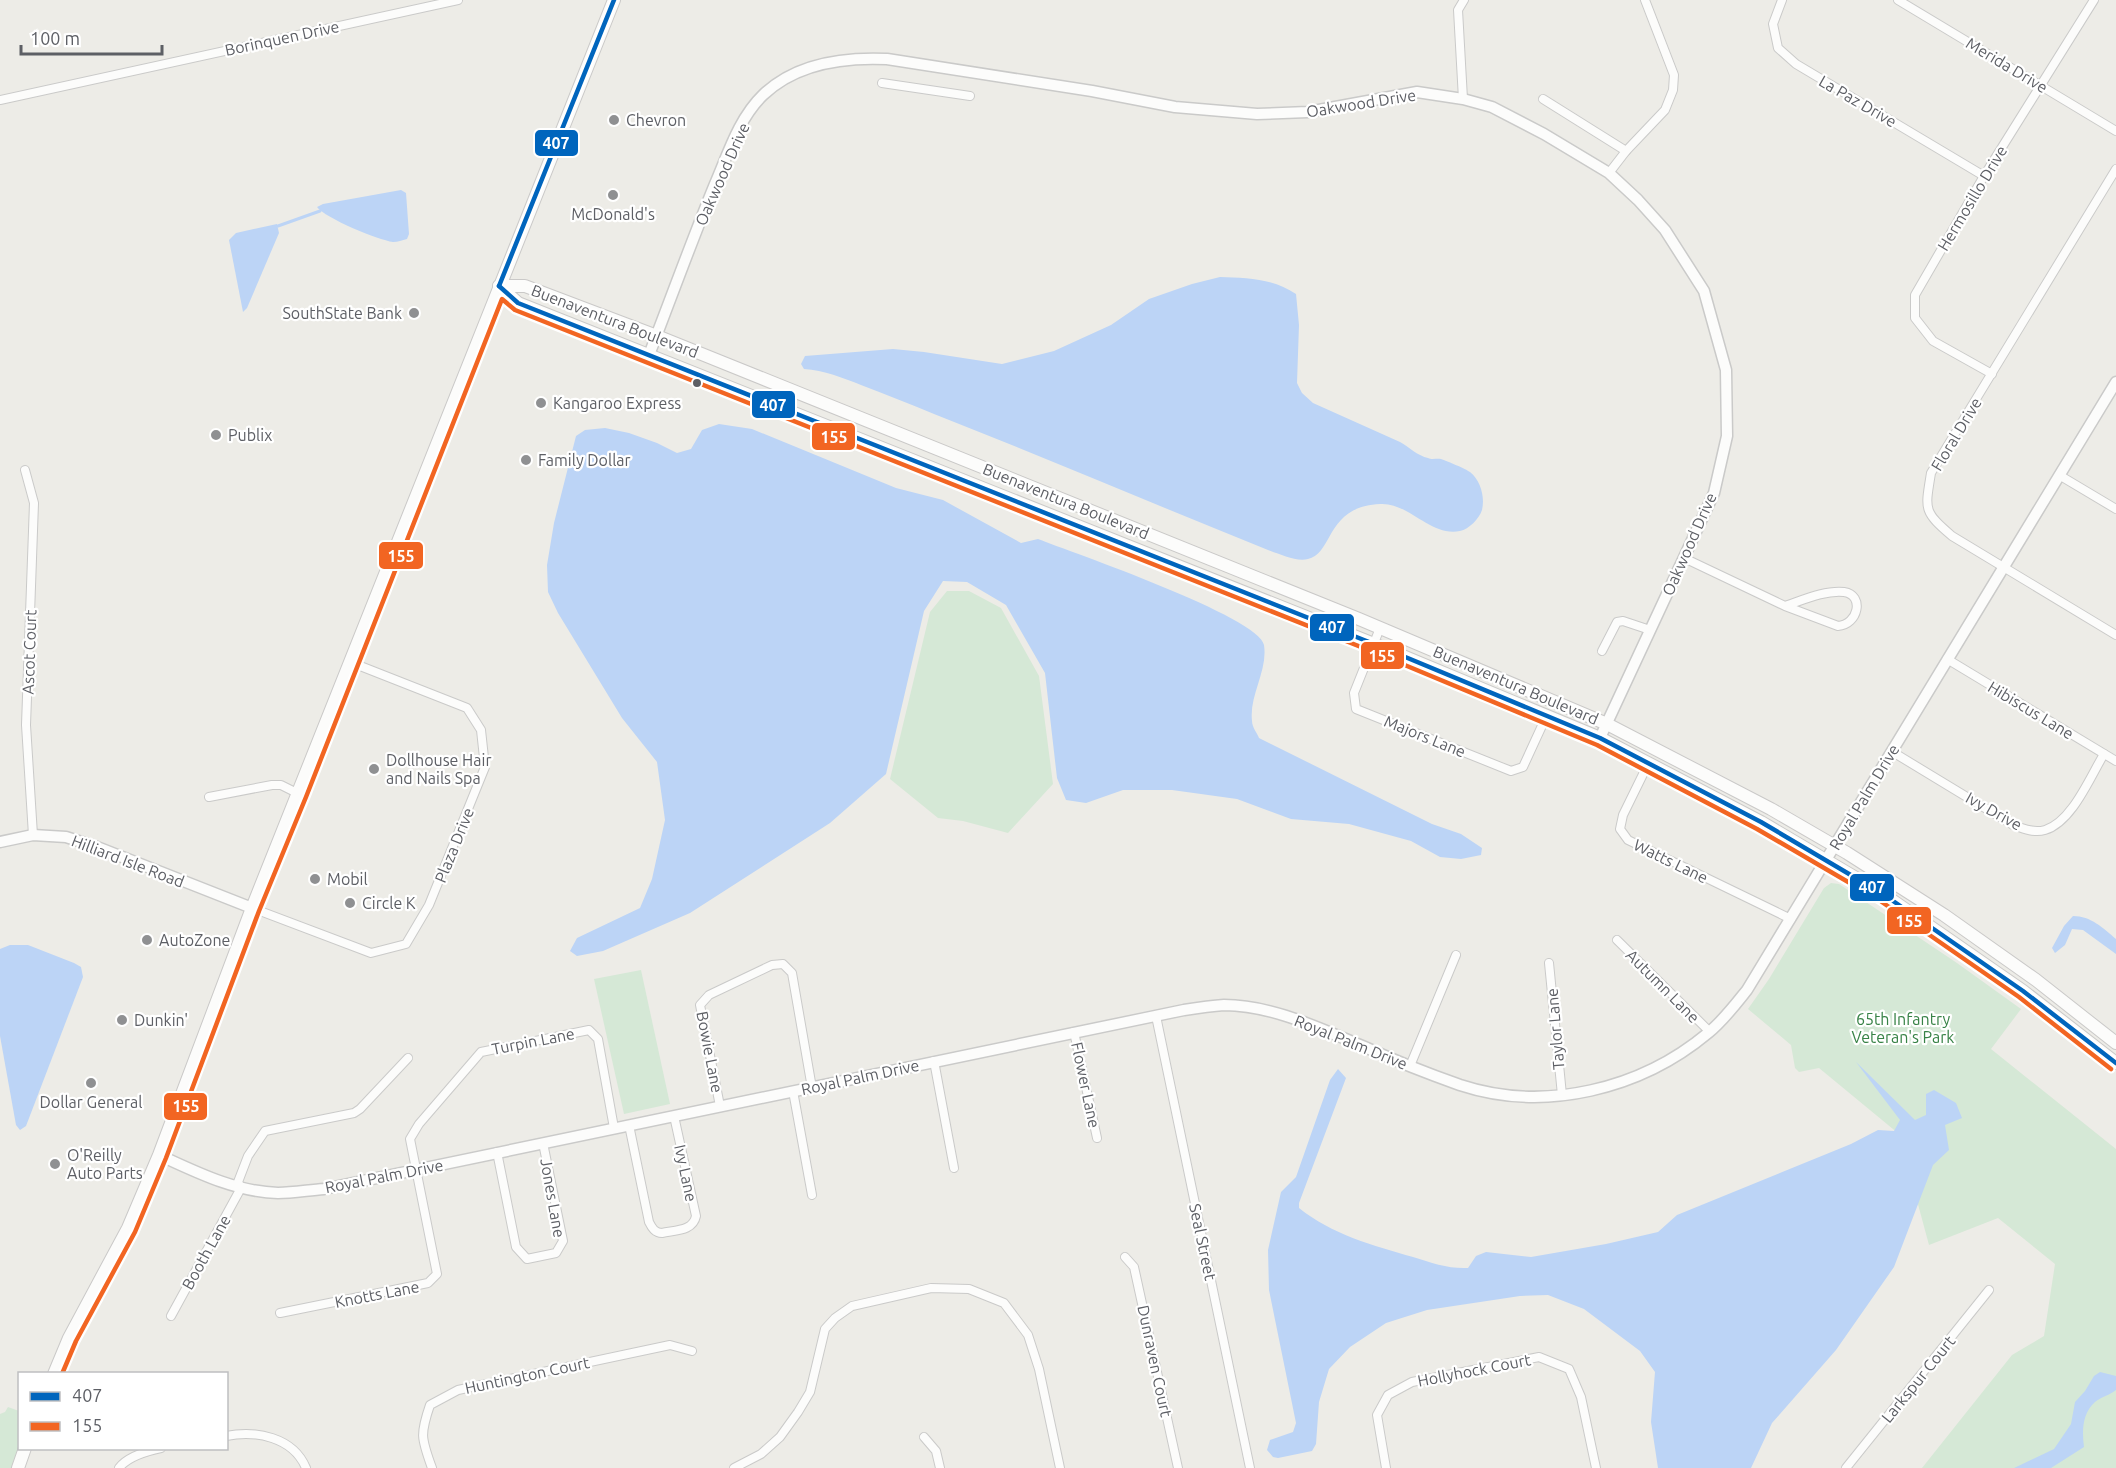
<svg xmlns="http://www.w3.org/2000/svg" width="2116" height="1468" viewBox="0 0 2116 1468" font-family="Ubuntu,sans-serif">
  <rect width="100%" height="100%" fill="#edece7"/>
  <g fill="#d5e8d6">
    <polygon points="947,591 969,591 1001,608 1039,676 1053,784 1008,833 963,821 938,818 890,779 930,612"/>
    <polygon points="1831,883 1839,884 1957,963 2021,1009 1991,1049 2116,1149 2116,1468 1922,1468 2012,1355 2044,1336 2055,1264 1998,1218 1929,1245 1899,1134 1819,1068 1799,1072 1795,1068 1791,1045 1748,1009 1769,979 1824,888"/>
    <polygon points="641,970 670,1104 624,1114 594,979"/>
    <polygon points="8,1407 19,1411 19,1468 0,1468 0,1414 5,1412"/>
  </g>
  <g fill="#bcd4f6">
    <path d="M401 190 406 193 409 234 407 239C402 240 398 242 393 242 378 240 325 218 317 207L323 204Z"/>
    <polygon points="277,224 279,233 247,308 243,312 229,240 236,233"/>
    <path d="M1220 277C1246 278 1273 278 1296 294L1299 325 1297 383 1302 393 1313 403C1342 416 1371 429 1400 442 1409 447 1418 456 1428 458 1432 460 1437 458 1441 459 1447 461 1466 469 1470 472 1481 481 1485 497 1482 510 1479 519 1469 529 1460 531 1430 537 1409 502 1380 504 1326 506 1333 554 1308 559 1296 562 1280 554 1268 550 1156 505 1046 458 934 414 910 404 885 394 861 385 843 378 824 370 804 369L801 364 805 356 893 349 924 352 1002 364 1054 351 1111 325 1149 299 1192 284Z"/>
    <path d="M719 424 752 429 896 488 943 500 1021 543 1038 539C1071 552 1260 617 1264 645 1268 671 1249 695 1252 721 1252 727 1257 733 1259 738L1432 824 1461 834 1482 848 1481 855 1461 859 1440 857 1411 841 1349 824 1291 819 1237 799 1172 790H1123L1086 803 1066 800 1057 778 1045 673 1006 605 967 582 943 581 924 611 886 774 830 823 690 913 603 951 577 956 570 951 577 938 640 908 652 879 665 820 657 762 622 718 558 613 548 592 547 565 554 523 576 436 585 430 605 428 629 433 657 443 677 453 691 449 702 430Z"/>
    <path d="M2073 916C2091 916 2103 928 2116 939V954L2083 930 2072 929 2065 945 2055 953 2052 948 2064 926Z"/>
    <polygon points="10,945 28,945 74,963 81,967 83,977 26,1126 20,1130 16,1125 0,1036 0,949"/>
    <path d="M1856 1062 1915 1120 1926 1115V1094L1934 1090 1956 1103 1962 1118 1945 1125 1949 1150 1933 1165 1894 1267 1836 1350 1772 1423 1751 1468H1658L1651 1422 1655 1372 1640 1351 1584 1309 1548 1295 1520 1296 1427 1310 1386 1323 1350 1347 1329 1369 1319 1402 1316 1444 1312 1451 1278 1458 1273 1457 1267 1450 1270 1440 1293 1432 1296 1423 1269 1290 1268 1250 1281 1192 1296 1177 1330 1080 1338 1069 1346 1078 1299 1203V1208C1331 1234 1374 1246 1413 1257 1432 1263 1449 1269 1468 1268L1476 1256 1486 1252 1531 1257 1606 1244 1658 1232 1677 1215 1851 1144 1878 1130 1894 1131 1900 1120Z"/>
    <path d="M2100 1372 2116 1376V1390C2110 1395 2101 1397 2095 1402 2082 1413 2082 1432 2084 1447L2051 1468H2014L2054 1449 2071 1424 2075 1402 2085 1391 2094 1376Z"/>
  </g>
  <g fill="none" stroke-linecap="round" stroke-linejoin="round">
    <polyline stroke="#bcd4f6" stroke-width="3" points="278,226 320,211"/>
    <defs>
      <g id="minor">
        <polyline points="1782,0 1773,24 1778,48 1796,64 1984,176"/>
        <polyline points="1898,0 2116,131"/>
        <polyline points="882,83 970,96"/>
        <polyline points="1463,99 1458,10 1464,0"/>
        <polyline points="1543,99 1626,151"/>
        <polyline points="0,100 458,0"/>
        <path d="M2116 169 1931 473C1925 510 1923 511 1952 536L2116 635"/>
        <polyline points="1609,173 1626,151 1665,110 1673,90 1674,75 1645,0"/>
        <polyline points="1992,374 1933,341 1915,318 1915,295 1984,176 2094,0"/>
        <polyline points="25,470 34,503 26,725 33,835"/>
        <polyline points="2059,475 2116,509"/>
        <path d="M1684 558 1785 606 1838 626C1858 625 1865 595 1844 592 1825 590 1803 600 1785 606"/>
        <polyline points="1380,628 1354,693 1356,709 1511,771 1523,767 1546,717"/>
        <polyline points="1602,651 1617,622 1623,621 1650,630"/>
        <polyline points="1947,659 2116,761"/>
        <path d="M1891 751 2013 825C2024 829 2034 833 2045 830 2072 822 2090 777 2104 754"/>
        <polyline points="1648,764 1623,815 1620,829 1628,840 1791,919"/>
        <polyline points="209,797 272,785 281,785 299,794"/>
        <polyline points="252,908 371,953 406,944 429,905 485,767 481,730 467,708 350,662"/>
        <polyline points="1617,940 1710,1032"/>
        <polyline points="1549,963 1562,1095"/>
        <polyline points="1156,1016 1250,1468"/>
        <polyline points="1074,1032 1097,1138"/>
        <polyline points="934,1061 954,1168"/>
        <polyline points="1410,1066 1456,955"/>
        <polyline points="793,1091 812,1195"/>
        <polyline points="720,1106 700,1005 709,995 772,965 783,964 792,973 812,1088"/>
        <path d="M629 1125 649 1222C652 1228 655 1233 662 1233 676 1230 693 1231 696 1216L674 1116"/>
        <polyline points="497,1152 516,1247 527,1259 556,1253 563,1241 543,1143"/>
        <polyline points="1125,1257 1134,1267 1178,1468"/>
        <polyline points="280,1313 428,1283 437,1274 410,1139 419,1124 481,1052 589,1030 598,1039 614,1128"/>
        <polyline points="171,1316 241,1188 238,1182 248,1156 265,1131 354,1113 360,1109 408,1058"/>
        <path d="M226 1436C256 1430 293 1437 306 1468"/>
        <polyline points="924,1437 936,1451 940,1468"/>
        <path d="M119 1468C128 1456 147 1451 161 1448"/>
        <path d="M432 1468C421 1438 420 1434 430 1405L458 1390 670 1345 692 1351"/>
        <polyline points="734,1468 761,1454 780,1437 798,1412 810,1392 825,1329 835,1318 852,1306 931,1288 969,1289 1004,1303 1028,1335 1039,1369 1060,1468"/>
        <polyline points="1386,1468 1377,1415 1388,1395 1412,1382 1539,1357 1569,1369 1581,1397 1596,1468"/>
        <polyline points="1846,1468 1989,1290"/>
      </g>
      <g id="tertiary">
        <path d="M649 355C671 298 692 240 715 184 728 154 739 118 763 95 796 63 843 57 887 59L1092 91 1175 107 1257 114 1308 112 1417 92 1463 99 1492 107 1544 134 1609 173 1638 200 1665 230 1704 291 1726 370 1727 436 1714 493 1600 738"/>
        <polyline points="0,842 33,835 66,837 97,847 252,908"/>
        <path d="M159 1155C196 1172 236 1192 278 1193 293 1193 309 1190 324 1189L1184 1010C1197 1008 1211 1006 1224 1005 1273 1005 1323 1030 1367 1048 1398 1062 1429 1074 1460 1085 1545 1113 1641 1089 1708 1033 1723 1021 1735 1005 1747 990L2116 382"/>
      </g>
      <g id="secondary">
        <polyline points="499,286 518,303 1374,644 1600,738 1761,822 1883,894 2023,991 2116,1063"/>
        <polyline points="499,286 525,286 657,336 1359,619 1607,724 1771,809 1847,853 1944,915 2036,980 2116,1043"/>
        <polyline points="54,1374 69,1338 128,1228 159,1155 252,908 614,0"/>
        <polyline points="18,1468 25,1448"/>
      </g>
    </defs>
    <use href="#minor" stroke="#cacac9" stroke-width="10"/>
    <use href="#tertiary" stroke="#cacac9" stroke-width="13"/>
    <use href="#secondary" stroke="#cac9c8" stroke-width="14"/>
    <use href="#minor" stroke="#fcfcfb" stroke-width="8"/>
    <use href="#tertiary" stroke="#fcfcfb" stroke-width="10"/>
    <use href="#secondary" stroke="#fcfcfb" stroke-width="12"/>
    <defs>
      <g id="bus-1">
        <polyline points="499,286 518,303 1374,644 1600,738 1761,822 1883,894 2023,991 2116,1063"/>
        <polyline points="499,286 614,0"/>
      </g>
      <polyline id="bus-2" points="62,1374 76,1341 135,1232 166,1158 259,911 306,797 502,299 515,310 1371,651 1597,745 1757,829 1879,900 2019,997 2111,1069"/>
    </defs>
    <use href="#bus-1" stroke="#fff" stroke-width="9"/>
    <use href="#bus-2" stroke="#fff" stroke-width="9"/>
    <use href="#bus-1" stroke="#0065bd" stroke-width="4.5"/>
    <use href="#bus-2" stroke="#f26522" stroke-width="4.5"/>
  </g>
  <g fill="#8f9092" stroke="#fff" stroke-width="2">
    <circle cx="614" cy="120" r="6"/>
    <circle cx="613" cy="195" r="6"/>
    <circle cx="414" cy="313" r="6"/>
    <circle cx="541" cy="403" r="6"/>
    <circle cx="216" cy="435" r="6"/>
    <circle cx="526" cy="460" r="6"/>
    <circle cx="374" cy="769" r="6"/>
    <circle cx="315" cy="879" r="6"/>
    <circle cx="350" cy="903" r="6"/>
    <circle cx="147" cy="940" r="6"/>
    <circle cx="122" cy="1020" r="6"/>
    <circle cx="91" cy="1083" r="6"/>
    <circle cx="55" cy="1164" r="6"/>
  </g>
  <circle fill="#5d5f65" stroke="#fff" stroke-width="2" cx="697" cy="383" r="5"/>
  <g text-anchor="middle" dominant-baseline="central" stroke-width="4.5" stroke-linejoin="round" paint-order="stroke">
    <g font-size="16" fill="#5d5f65" stroke="#fff">
      <text transform="translate(282 38) rotate(-12)">Borinquen Drive</text>
      <text transform="translate(2007 65) rotate(31)">Merida Drive</text>
      <text transform="translate(1858 101) rotate(30)">La Paz Drive</text>
      <text transform="translate(1361 103) rotate(-9)">Oakwood Drive</text>
      <text transform="translate(722 174) rotate(-66)">Oakwood Drive</text>
      <text transform="translate(1972 198) rotate(-59)">Hermosillo Drive</text>
      <text transform="translate(615 321) rotate(21)">Buenaventura Boulevard</text>
      <text transform="translate(1956 434) rotate(-59)">Floral Drive</text>
      <text transform="translate(1066 501) rotate(22)">Buenaventura Boulevard</text>
      <text transform="translate(1689 544) rotate(-66)">Oakwood Drive</text>
      <text transform="translate(29 652) rotate(-88)">Ascot Court</text>
      <text transform="translate(1516 685) rotate(23)">Buenaventura Boulevard</text>
      <text transform="translate(2031 710) rotate(31)">Hibiscus Lane</text>
      <text transform="translate(1425 736) rotate(22)">Majors Lane</text>
      <text transform="translate(1864 797) rotate(-59)">Royal Palm Drive</text>
      <text transform="translate(1994 811) rotate(29)">Ivy Drive</text>
      <text transform="translate(454 845) rotate(-68)">Plaza Drive</text>
      <text transform="translate(128 861) rotate(21)">Hilliard Isle Road</text>
      <text transform="translate(1671 861) rotate(26)">Watts Lane</text>
      <text transform="translate(1663 986) rotate(45)">Autumn Lane</text>
      <text transform="translate(1555 1029) rotate(-95)">Taylor Lane</text>
      <text transform="translate(533 1041) rotate(-11)">Turpin Lane</text>
      <text transform="translate(1351 1042) rotate(22)">Royal Palm Drive</text>
      <text transform="translate(710 1052) rotate(79)">Bowie Lane</text>
      <text transform="translate(860 1077) rotate(-12)">Royal Palm Drive</text>
      <text transform="translate(1086 1085) rotate(78)">Flower Lane</text>
      <text transform="translate(686 1173) rotate(78)">Ivy Lane</text>
      <text transform="translate(384 1176) rotate(-11)">Royal Palm Drive</text>
      <text transform="translate(553 1198) rotate(80)">Jones Lane</text>
      <text transform="translate(1203 1242) rotate(78)">Seal Street</text>
      <text transform="translate(206 1252) rotate(-61)">Booth Lane</text>
      <text transform="translate(377 1294) rotate(-11)">Knotts Lane</text>
      <text transform="translate(1155 1361) rotate(78)">Dunraven Court</text>
      <text transform="translate(1474 1370) rotate(-11)">Hollyhock Court</text>
      <text transform="translate(527 1375) rotate(-12)">Huntington Court</text>
      <text transform="translate(1918 1379) rotate(-51)">Larkspur Court</text>
    </g>
    <g font-size="16" fill="#5d5f65" stroke="#fff" text-anchor="start">
      <text x="626" y="120">Chevron</text>
      <text x="613" y="214" text-anchor="middle">McDonald's</text>
      <text x="402" y="313" text-anchor="end">SouthState Bank</text>
      <text x="553" y="403">Kangaroo Express</text>
      <text x="228" y="435">Publix</text>
      <text x="538" y="460">Family Dollar</text>
      <text x="386" y="760">Dollhouse Hair<tspan x="386" dy="18">and Nails Spa</tspan></text>
      <text x="327" y="879">Mobil</text>
      <text x="362" y="903">Circle K</text>
      <text x="159" y="940">AutoZone</text>
      <text x="134" y="1020">Dunkin'</text>
      <text x="91" y="1102" text-anchor="middle">Dollar General</text>
      <text x="67" y="1155">O'Reilly<tspan x="67" dy="18">Auto Parts</tspan></text>
    </g>
    <g font-size="16" fill="#378246" stroke="#fff">
      <text x="1903" y="1019">65th Infantry<tspan x="1903" dy="18">Veteran's Park</tspan></text>
    </g>
  </g>
  <g stroke="#fff" stroke-width="2">
    <rect x="534" y="129" width="45" height="28" rx="6" fill="#0065bd"/>
    <rect x="751" y="390" width="45" height="29" rx="6" fill="#0065bd"/>
    <rect x="811" y="422" width="45" height="29" rx="6" fill="#f26522"/>
    <rect x="378" y="541" width="46" height="29" rx="6" fill="#f26522"/>
    <rect x="1309" y="613" width="46" height="29" rx="6" fill="#0065bd"/>
    <rect x="1360" y="641" width="45" height="29" rx="6" fill="#f26522"/>
    <rect x="1849" y="873" width="46" height="29" rx="6" fill="#0065bd"/>
    <rect x="1886" y="906" width="46" height="29" rx="6" fill="#f26522"/>
    <rect x="163" y="1092" width="45" height="29" rx="6" fill="#f26522"/>
  </g>
  <g font-size="16" text-anchor="middle" font-weight="bold" fill="#fff">
    <text x="556" y="149">407</text>
    <text x="773" y="411">407</text>
    <text x="834" y="443">155</text>
    <text x="401" y="562">155</text>
    <text x="1332" y="633">407</text>
    <text x="1382" y="662">155</text>
    <text x="1872" y="893">407</text>
    <text x="1909" y="927">155</text>
    <text x="186" y="1112">155</text>
  </g>
  <rect x="18" y="1372" width="210" height="78" fill="#ffffff" stroke="#bebfc1" stroke-width="1.5"/>
  <rect x="30" y="1392" width="30" height="9" fill="#0065bd" stroke="#bebfc1" stroke-width="1.5"/>
  <text x="72" y="1402" font-size="18" fill="#5d5f65">407</text>
  <rect x="30" y="1422" width="30" height="9" fill="#f26522" stroke="#bebfc1" stroke-width="1.5"/>
  <text x="72" y="1432" font-size="18" fill="#5d5f65">155</text>
  <path d="M21 45v9h141v-9" fill="none" stroke="#5d5f65" stroke-width="3"/>
  <text x="30" y="45" font-size="18" fill="#5d5f65" stroke="#ffffff" stroke-width="4.5" paint-order="stroke">100 m</text>
</svg>
